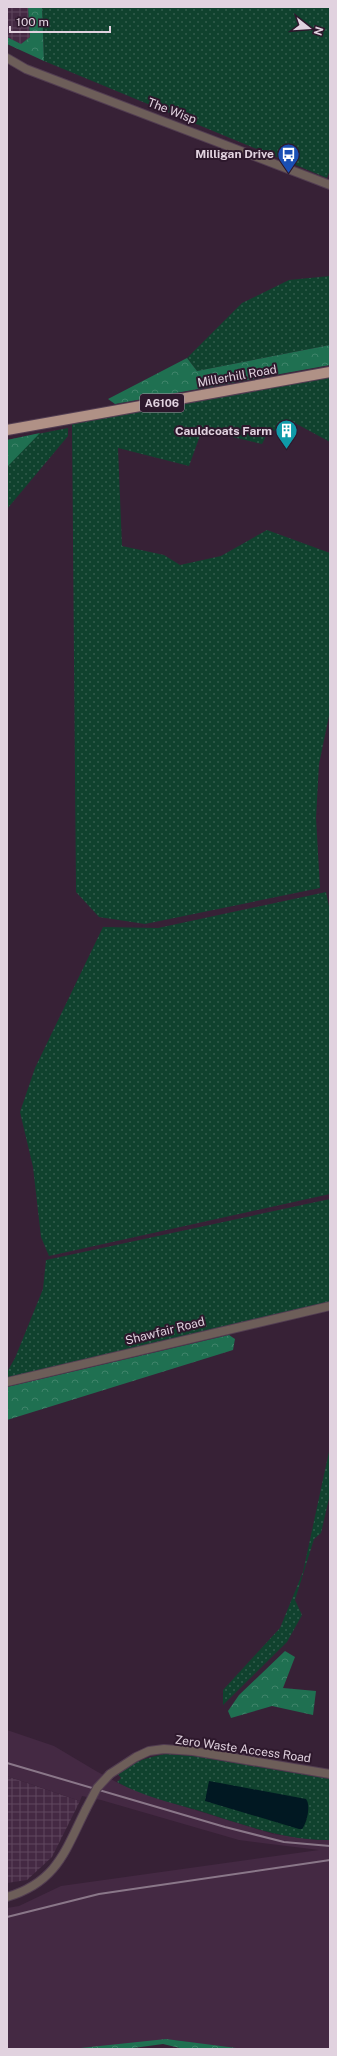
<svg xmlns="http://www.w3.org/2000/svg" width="337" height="2056" viewBox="0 0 337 2056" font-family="'Public Sans',sans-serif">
  <defs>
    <pattern id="industrial-grid" width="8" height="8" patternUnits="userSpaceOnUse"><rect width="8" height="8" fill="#442943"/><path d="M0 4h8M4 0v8" fill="none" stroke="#5f475e"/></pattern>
    <pattern id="green-dots" width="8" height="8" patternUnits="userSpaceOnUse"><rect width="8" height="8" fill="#10422e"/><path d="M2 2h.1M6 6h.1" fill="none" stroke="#325c4c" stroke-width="1.8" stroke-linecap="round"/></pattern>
    <pattern id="forest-crowns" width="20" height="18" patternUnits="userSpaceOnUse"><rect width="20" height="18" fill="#1f7051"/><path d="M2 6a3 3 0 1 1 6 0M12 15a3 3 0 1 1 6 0" fill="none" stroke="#3f846a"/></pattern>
  </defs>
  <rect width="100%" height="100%" fill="#372136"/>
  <g fill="url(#industrial-grid)">
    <polygon points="7,7 28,7 30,37 21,44 7,37"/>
    <polygon points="7,1776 80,1801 52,1857 27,1880 7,1883"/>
  </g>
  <polygon fill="#442943" points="7,1730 54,1746 96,1771 120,1784 156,1798 273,1834 317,1840 330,1840 330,2049 234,2049 174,2040 101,2049 7,2049 7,1908 19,1906 61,1886 319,1850 239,1840 101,1800 82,1796 80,1801 7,1776"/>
  <g fill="url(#green-dots)">
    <polygon points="42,7 330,7 330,170 327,178 44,61"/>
    <polygon points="330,276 330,345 197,371 187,358 242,303 289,280"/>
    <polygon points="330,376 330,442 293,422 267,434 262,444 202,430 189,466 118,448 122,546 164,555 180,565 221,556 267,530 330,553 330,711 319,764 316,818 320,888 145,924 99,917 76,892 72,423"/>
    <polygon points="68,428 68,436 7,509 7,440"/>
    <polygon points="326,892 330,911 330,1194 49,1256 41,1237 33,1167 20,1112 35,1068 103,927 158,928"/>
    <polygon points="330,1199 330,1302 7,1378 7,1372 15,1358 43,1289 46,1260"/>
    <polygon points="330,1447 330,1494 321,1533 314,1539 295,1600 302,1615 287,1642 223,1705 223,1690 280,1628 303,1572"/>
    <path d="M166 1754 193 1756 330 1779V1840C285 1841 242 1824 200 1811 172 1803 142 1796 117 1782L121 1778 117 1773C133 1762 147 1757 166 1754Z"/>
  </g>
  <g fill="url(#forest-crowns)">
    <polygon points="28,7 42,7 44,61 7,44 7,37 21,44 30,37"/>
    <polygon points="330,345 330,365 115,404 108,399 187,358 197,371"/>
    <polygon points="40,433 8,466 7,468 7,440"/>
    <polygon points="229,1335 235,1339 233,1350 7,1420 7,1387"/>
    <polygon points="285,1651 295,1657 283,1688 316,1691 313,1715 272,1706 231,1718 228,1711 239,1695"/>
    <polygon points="166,2039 244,2049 184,2049 163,2044 126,2049 71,2049"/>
  </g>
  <path fill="#011822" d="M209 1781 306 1799C311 1805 307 1823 302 1829H299L205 1801Z"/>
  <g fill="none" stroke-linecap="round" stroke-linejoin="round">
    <defs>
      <g id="minor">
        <polyline points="7,58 26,69 330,185"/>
        <polyline points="7,1382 330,1306"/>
        <polyline points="110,1774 136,1757 149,1751 164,1749 193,1751 330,1774"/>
        <path d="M7 1897C57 1882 65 1851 86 1809"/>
      </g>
      <polyline id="major" points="7,430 330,372"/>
    </defs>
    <use href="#minor" stroke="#523d51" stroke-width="10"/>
    <use href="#major" stroke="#523d51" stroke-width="12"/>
    <use href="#minor" stroke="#6d5e59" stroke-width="8"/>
    <use href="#major" stroke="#b09186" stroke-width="10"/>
    <g stroke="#8a7789" stroke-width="2">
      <polyline points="7,1763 225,1827 284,1842 330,1846"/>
      <polyline points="7,1917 99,1894 330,1860"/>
    </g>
    <defs>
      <polyline id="minor-bridge" points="86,1809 97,1788 110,1774"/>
    </defs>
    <use href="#minor-bridge" stroke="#523d51" stroke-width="10" stroke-linecap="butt"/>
    <use href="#minor-bridge" stroke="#6d5e59" stroke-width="8"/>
  </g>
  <defs>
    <symbol id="bus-pin" viewBox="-11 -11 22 30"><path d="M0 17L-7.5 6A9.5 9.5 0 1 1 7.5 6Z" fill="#1a4fb4" stroke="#2d182c"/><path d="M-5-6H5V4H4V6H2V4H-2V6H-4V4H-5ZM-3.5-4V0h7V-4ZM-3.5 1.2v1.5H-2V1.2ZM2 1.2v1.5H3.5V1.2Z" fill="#fff"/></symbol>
    <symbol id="building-pin" viewBox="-11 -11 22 30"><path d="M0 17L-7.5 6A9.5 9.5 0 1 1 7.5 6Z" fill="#0f9aa8" stroke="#2d182c"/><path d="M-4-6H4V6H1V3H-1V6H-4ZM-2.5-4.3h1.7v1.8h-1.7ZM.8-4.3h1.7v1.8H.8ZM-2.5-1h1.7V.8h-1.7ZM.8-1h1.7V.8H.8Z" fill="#fff"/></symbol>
  </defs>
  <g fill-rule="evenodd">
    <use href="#bus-pin" x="276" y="142" width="25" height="34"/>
    <use href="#building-pin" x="274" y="418" width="25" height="34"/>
  </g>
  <g text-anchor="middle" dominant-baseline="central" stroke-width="4" stroke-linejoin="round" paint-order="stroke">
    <rect fill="#2d182c" stroke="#ab9aa9" stroke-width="1" x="140" y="394" width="44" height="18" rx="3"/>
    <g font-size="11" font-weight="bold" fill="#e1d2df">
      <text x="162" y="403">A6106</text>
    </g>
    <g font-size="12" fill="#e1d2df" stroke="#2d182c">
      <text transform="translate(172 111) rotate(21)">The Wisp</text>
      <text transform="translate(237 376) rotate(-10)">Millerhill Road</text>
      <text transform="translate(165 1331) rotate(-14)">Shawfair Road</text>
      <text transform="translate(243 1749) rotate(8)">Zero Waste Access Road</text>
    </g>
    <g font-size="12" font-weight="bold" fill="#e1d2df" stroke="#2d182c" text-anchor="end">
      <text x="274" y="154">Milligan Drive</text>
      <text x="272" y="431">Cauldcoats Farm</text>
    </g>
  </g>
  <rect width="337" height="2056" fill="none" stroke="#e1d2df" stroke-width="16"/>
  <g transform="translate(309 28) rotate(107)" stroke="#2d182c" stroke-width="3" paint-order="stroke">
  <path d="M0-3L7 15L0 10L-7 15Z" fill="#e1d2df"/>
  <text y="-6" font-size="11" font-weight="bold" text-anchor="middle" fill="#e1d2df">N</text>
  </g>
  <path d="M10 26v6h100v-6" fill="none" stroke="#e1d2df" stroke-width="2"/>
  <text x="16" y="26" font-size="12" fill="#e1d2df" stroke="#2d182c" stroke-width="3" paint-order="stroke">100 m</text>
</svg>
